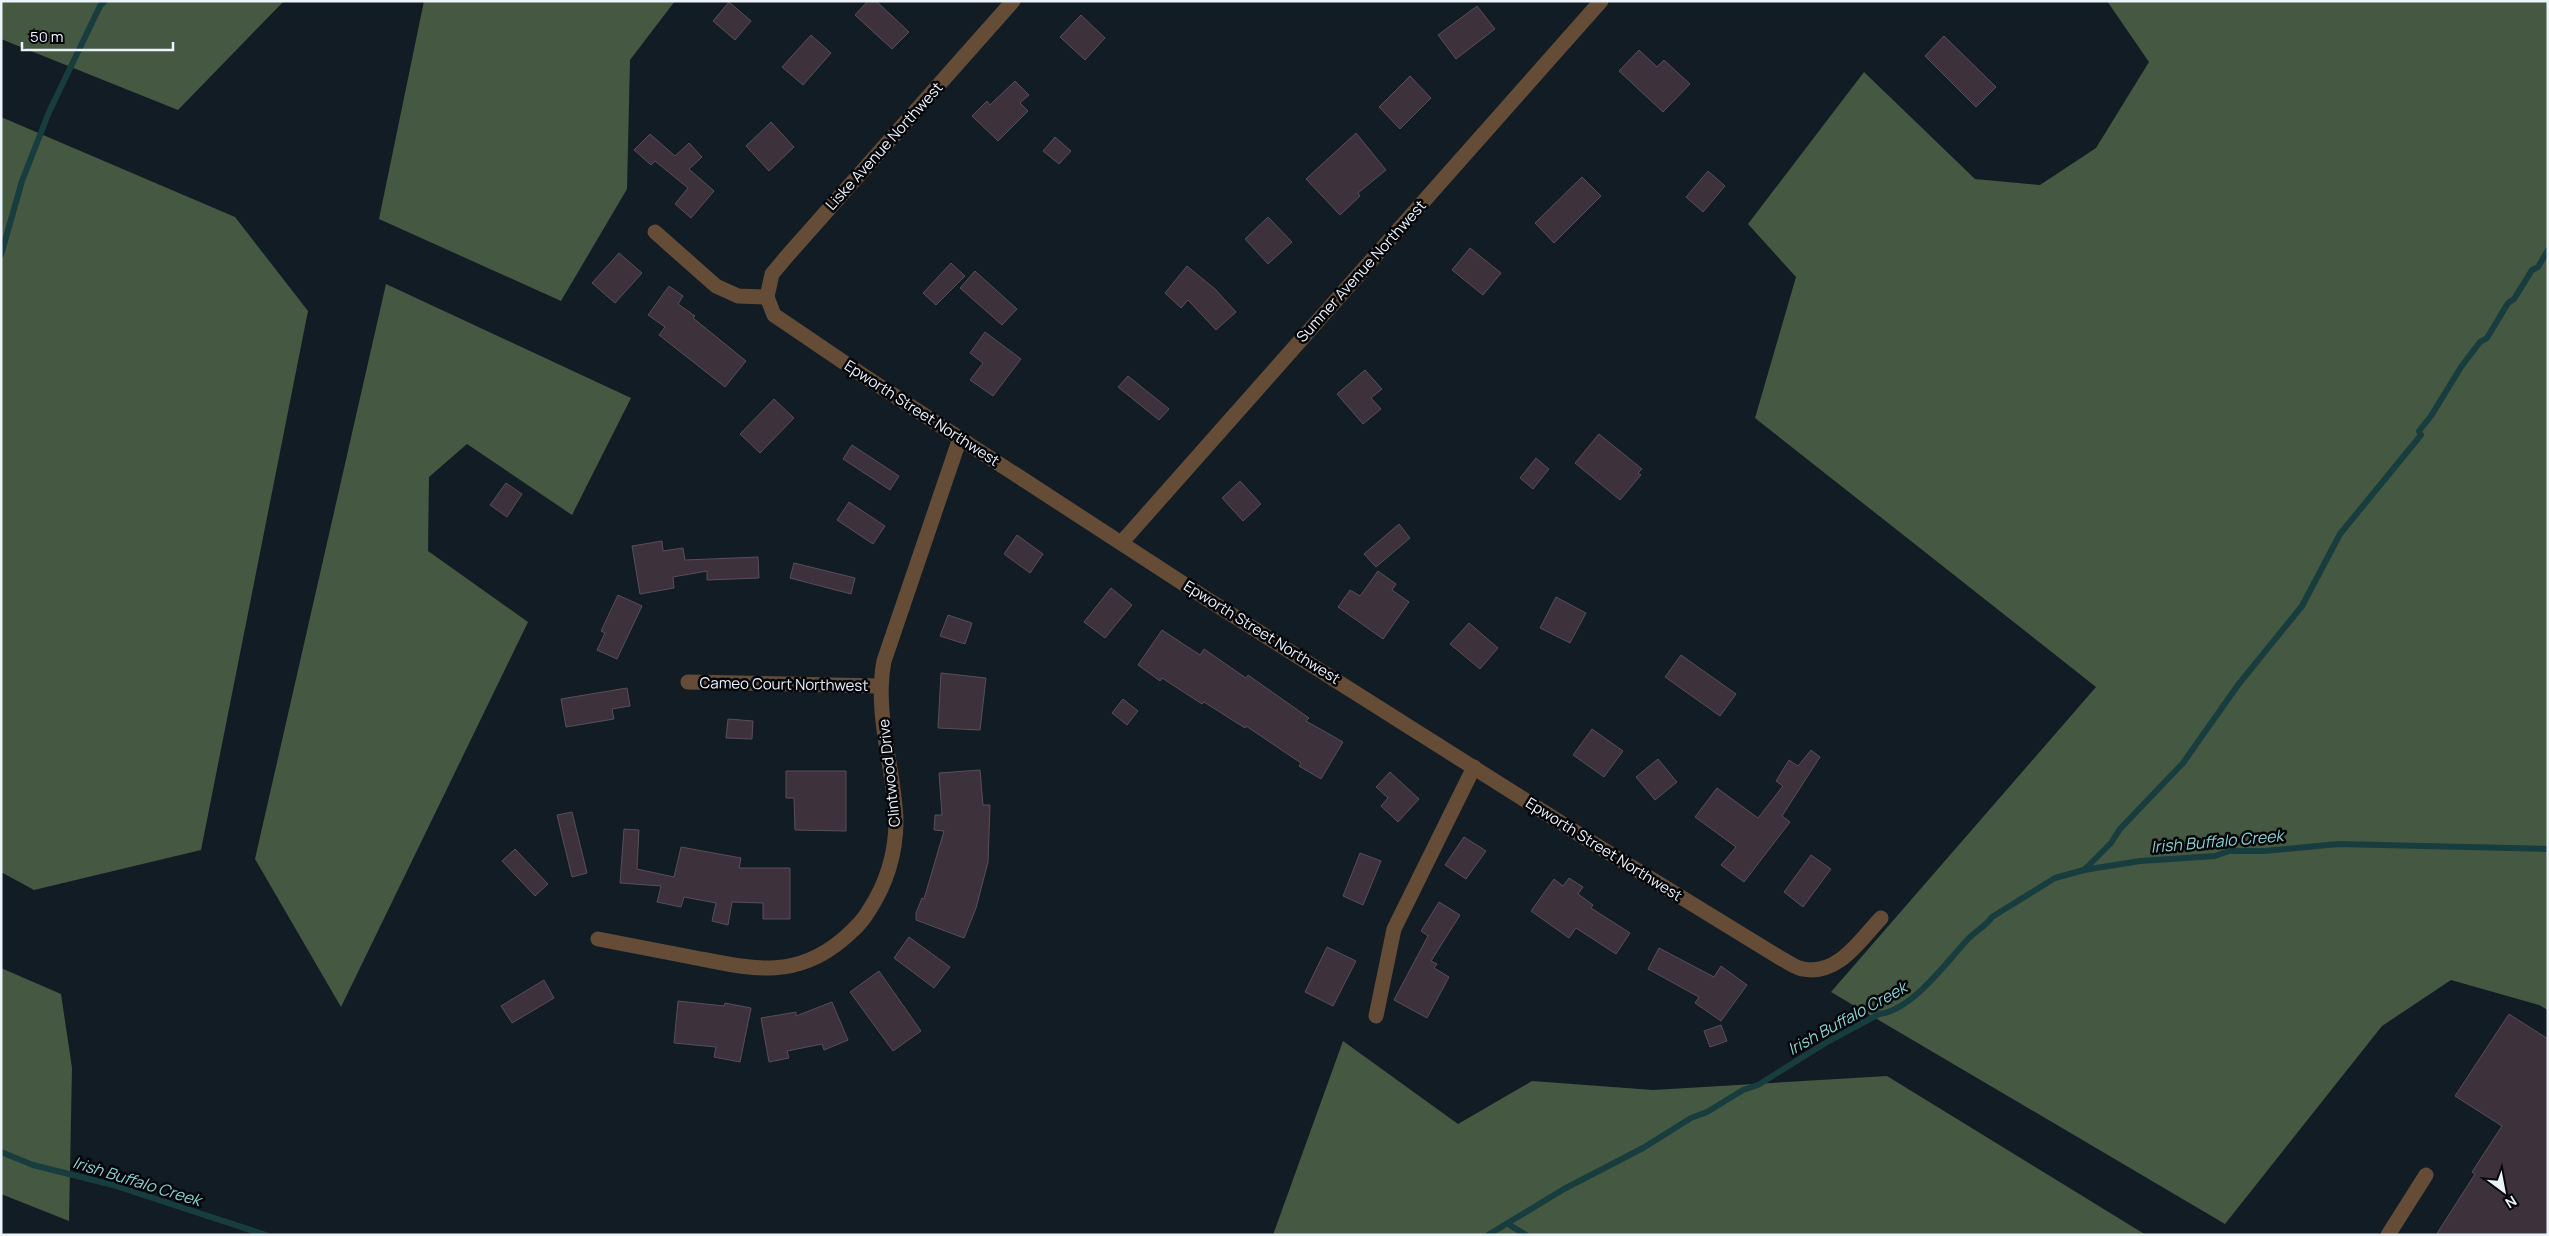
<svg xmlns="http://www.w3.org/2000/svg" width="2549" height="1236" viewBox="0 0 2549 1236" font-family="Manrope,sans-serif">
  <rect width="100%" height="100%" fill="#121c25"/>
  <g fill="#455842">
    <polygon points="1,1 284,1 178,110 1,39"/>
    <polygon points="424,1 675,1 630,60 627,189 561,301 379,219"/>
    <polygon points="2107,1 2548,1 2548,1010 2539,1005 2451,980 2382,1026 2225,1224 1831,992 2096,687 1755,418 1796,277 1748,224 1864,72 1975,179 2040,185 2096,148 2149,62"/>
    <polygon points="1,117 235,217 308,311 201,850 34,890 1,872"/>
    <polygon points="386,284 631,398 572,515 467,444 429,477 428,551 528,622 341,1007 255,859"/>
    <polygon points="1,968 61,994 72,1068 69,1221 1,1194"/>
    <polygon points="1343,1041 1458,1124 1532,1081 1653,1090 1887,1076 2146,1235 1273,1235"/>
  </g>
  <g fill="none" stroke-linecap="round" stroke-linejoin="round">
    <g stroke="#183d3e" stroke-width="6">
      <polyline points="1,255 22,181 49,112 100,6 105,1"/>
      <polyline points="2084,870 2111,843 2120,829 2183,763 2238,685 2302,606 2340,534 2421,435 2419,431 2431,416 2461,367 2480,342 2487,338 2508,303 2514,299 2532,270 2538,267 2548,250"/>
      <polyline points="1,1152 33,1165 113,1185 266,1235"/>
      <polyline points="1508,1224 1526,1235"/>
      <path d="M1488 1235 1564 1189 1643 1148 1691 1118 1707 1112 1743 1090 1758 1085 1827 1042 1879 1014C1912 1011 1947 961 1969 938 1977 930 1986 926 1992 917L2055 878 2084 870 2140 861 2215 856 2229 851H2264L2338 844 2548 849"/>
    </g>
  </g>
  <g fill="#3d323c" stroke="#594d58">
    <polygon points="868,1 876,1 909,32 892,49 855,15"/>
    <polygon points="729,2 751,21 735,40 713,21"/>
    <polygon points="1477,6 1495,29 1456,59 1438,35"/>
    <polygon points="1081,15 1105,38 1085,60 1060,37"/>
    <polygon points="811,35 831,53 803,85 782,67"/>
    <polygon points="1944,36 1996,87 1976,107 1925,56"/>
    <polygon points="1639,50 1657,67 1664,60 1690,84 1663,112 1619,71"/>
    <polygon points="1410,76 1431,98 1400,129 1379,107"/>
    <polygon points="1015,81 1029,95 1020,103 1028,111 998,141 972,116 987,101 990,105"/>
    <polygon points="771,122 794,147 769,171 746,146"/>
    <polygon points="1356,133 1386,170 1358,193 1360,196 1340,215 1306,179"/>
    <polygon points="650,134 675,156 689,143 702,157 689,169 714,191 691,218 675,204 688,188 655,161 651,165 634,150"/>
    <polygon points="1055,137 1071,151 1059,164 1043,151"/>
    <polygon points="1708,171 1725,186 1703,212 1686,197"/>
    <polygon points="1582,177 1601,196 1554,243 1535,223"/>
    <polygon points="1268,217 1292,242 1268,264 1245,239"/>
    <polygon points="1470,248 1501,273 1483,295 1452,270"/>
    <polygon points="619,253 642,273 615,303 592,283"/>
    <polygon points="951,263 965,276 936,305 923,293"/>
    <polygon points="1187,266 1215,289 1236,312 1216,330 1188,300 1181,308 1165,293"/>
    <polygon points="975,271 1017,309 1002,325 960,288"/>
    <polygon points="669,286 683,296 678,304 695,316 693,318 746,361 725,387 659,335 665,327 648,315"/>
    <polygon points="985,332 1021,359 993,396 970,380 983,363 970,353"/>
    <polygon points="1365,370 1382,389 1371,398 1381,409 1363,424 1337,394"/>
    <polygon points="1128,376 1169,409 1159,420 1118,387"/>
    <polygon points="774,399 794,418 760,453 740,434"/>
    <polygon points="1599,434 1642,469 1638,473 1641,475 1620,500 1575,463"/>
    <polygon points="852,445 899,476 890,490 843,459"/>
    <polygon points="1536,458 1549,469 1533,489 1520,478"/>
    <polygon points="1240,481 1261,504 1243,521 1222,498"/>
    <polygon points="506,483 522,494 507,517 490,505"/>
    <polygon points="849,502 885,526 873,544 837,520"/>
    <polygon points="1399,524 1410,538 1376,567 1364,554"/>
    <polygon points="1017,535 1043,554 1030,573 1004,554"/>
    <polygon points="662,541 663,551 683,548 685,560 758,557 759,578 707,580 707,571 673,577 674,588 640,594 632,546"/>
    <polygon points="794,563 855,578 851,594 790,578"/>
    <polygon points="1378,571 1396,584 1392,590 1409,602 1383,639 1338,607 1350,590 1360,596"/>
    <polygon points="1111,588 1132,605 1105,638 1084,622"/>
    <polygon points="618,595 642,606 617,659 597,650 605,633 601,631"/>
    <polygon points="1556,597 1586,613 1570,643 1540,628"/>
    <polygon points="948,615 972,623 965,644 940,636"/>
    <polygon points="1469,623 1498,648 1480,669 1450,644"/>
    <polygon points="1162,630 1200,655 1204,649 1246,678 1248,675 1309,718 1306,721 1343,742 1321,779 1299,766 1301,763 1246,726 1245,728 1204,702 1202,704 1162,678 1160,681 1138,665"/>
    <polygon points="1681,655 1736,694 1720,716 1665,677"/>
    <polygon points="941,673 986,678 980,730 938,728"/>
    <polygon points="627,688 630,706 612,709 614,719 566,727 561,699"/>
    <polygon points="1123,699 1138,711 1127,725 1112,713"/>
    <polygon points="728,719 753,721 752,739 726,738"/>
    <polygon points="1592,729 1623,751 1604,777 1573,755"/>
    <polygon points="1811,750 1820,757 1782,816 1790,822 1744,882 1721,865 1736,847 1695,817 1717,788 1758,818 1783,786 1776,781 1789,760 1798,766"/>
    <polygon points="1658,759 1677,782 1655,800 1636,777"/>
    <polygon points="980,770 983,805 990,805 988,862 976,908 964,938 916,920 916,913 922,898 924,899 944,831 934,830 935,815 942,815 939,773"/>
    <polygon points="786,771 846,771 846,831 795,830 794,798 786,798"/>
    <polygon points="1390,772 1419,799 1398,822 1381,806 1388,798 1376,787"/>
    <polygon points="572,812 587,873 572,877 557,815"/>
    <polygon points="624,829 639,830 637,869 674,877 681,847 741,858 739,868 790,868 790,919 763,919 763,903 732,902 728,925 712,921 716,903 684,897 681,907 657,902 661,886 620,883"/>
    <polygon points="1464,837 1486,851 1466,879 1445,865"/>
    <polygon points="515,849 548,884 535,896 502,861"/>
    <polygon points="1360,853 1381,861 1363,905 1343,896"/>
    <polygon points="1811,855 1831,869 1803,907 1784,892"/>
    <polygon points="1569,878 1583,887 1578,894 1593,905 1591,908 1630,933 1616,954 1576,928 1569,938 1531,911 1554,879 1563,886"/>
    <polygon points="1439,902 1460,915 1431,961 1437,964 1434,968 1449,977 1427,1018 1394,1000 1428,936 1421,931"/>
    <polygon points="909,937 950,967 934,988 894,958"/>
    <polygon points="1327,947 1356,961 1333,1006 1305,992"/>
    <polygon points="1659,948 1714,977 1721,966 1747,985 1721,1021 1695,1003 1699,997 1648,969"/>
    <polygon points="879,971 921,1031 893,1051 850,992"/>
    <polygon points="544,980 554,998 512,1023 501,1006"/>
    <polygon points="678,1001 724,1006 725,1003 751,1008 740,1062 714,1057 716,1047 674,1043"/>
    <polygon points="832,1002 848,1040 824,1050 822,1044 787,1051 789,1058 769,1062 761,1018 796,1012 796,1016"/>
    <polygon points="2509,1014 2548,1039 2548,1235 2436,1235 2475,1174 2472,1172 2502,1126 2455,1096"/>
    <polygon points="1721,1025 1727,1041 1710,1047 1704,1031"/>
  </g>
  <g fill="none" stroke-linecap="round" stroke-linejoin="round">
    <g stroke="#644c36" stroke-width="15">
      <polyline points="655,232 716,286 738,296 767,297"/>
      <path d="M767 297 774 315 861 374 1207 599 1596 845 1782 959C1788 962 1796 968 1803 969 1838 976 1860 940 1881 918"/>
      <polyline points="767,297 772,274 788,255 1013,1"/>
      <polyline points="1122,542 1601,1"/>
      <polyline points="688,682 879,686"/>
      <path d="M598 939C629 945 660 951 691 957 748 968 793 981 842 940 852 931 861 924 868 912 886 885 896 853 896 820 894 767 874 714 884 661L960 438"/>
      <polyline points="1376,1016 1394,929 1474,767"/>
      <polyline points="2388,1235 2426,1175"/>
    </g>
  </g>
  <g text-anchor="middle" dominant-baseline="central" stroke-width="5" stroke-linejoin="round" paint-order="stroke">
    <g font-size="15" fill="#ecf3fa" stroke="#04060a">
      <text transform="translate(884 146) rotate(-48)">Liske Avenue Northwest</text>
      <text transform="translate(1361 271) rotate(-48)">Sumner Avenue Northwest</text>
      <text transform="translate(922 413) rotate(33)">Epworth Street Northwest</text>
      <text transform="translate(1262 632) rotate(32)">Epworth Street Northwest</text>
      <text transform="translate(784 684) rotate(1)">Cameo Court Northwest</text>
      <text transform="translate(889 773) rotate(-96)">Clintwood Drive</text>
      <text transform="translate(1604 849) rotate(32)">Epworth Street Northwest</text>
    </g>
    <g font-size="16" font-style="italic" fill="#8ad3d4" stroke="#04060a">
      <text transform="translate(2217 841) rotate(-5)">Irish Buffalo Creek</text>
      <text transform="translate(1847 1018) rotate(-29)">Irish Buffalo Creek</text>
      <text transform="translate(137 1181) rotate(17)">Irish Buffalo Creek</text>
    </g>
  </g>
  <rect width="2549" height="1236" fill="none" stroke="#ecf3fa" stroke-width="5"/>
  <g transform="translate(2504 1191) rotate(148)" stroke="#04060a" stroke-width="4" paint-order="stroke">
  <path d="M0-4L9 19L0 12L-9 19Z" fill="#ecf3fa"/>
  <text y="-8" font-size="14" font-weight="bold" text-anchor="middle" fill="#ecf3fa">N</text>
  </g>
  <path d="M22 42v8h151v-8" fill="none" stroke="#ecf3fa" stroke-width="2.5"/>
  <text x="30" y="42" font-size="15" fill="#ecf3fa" stroke="#04060a" stroke-width="4" paint-order="stroke">50 m</text>
</svg>
